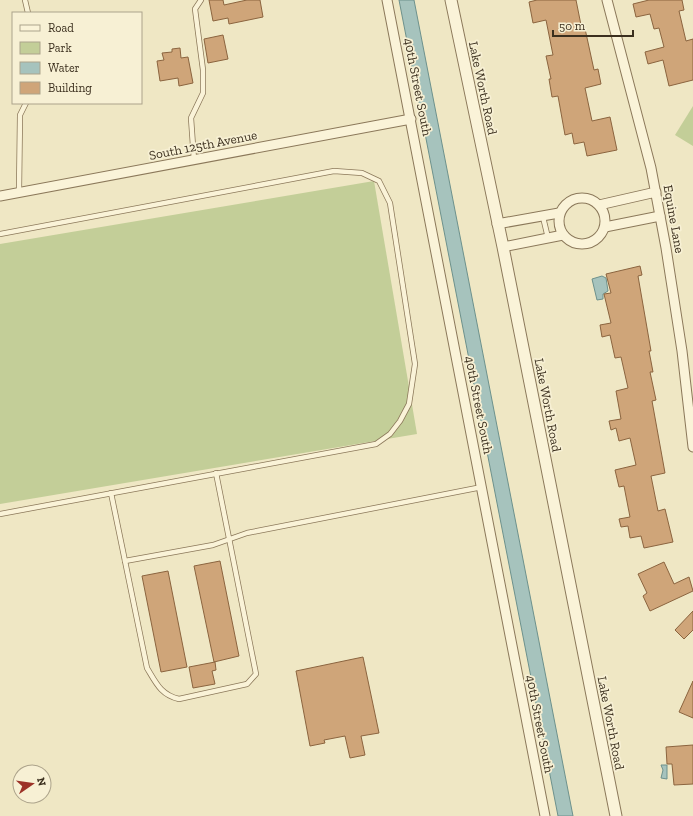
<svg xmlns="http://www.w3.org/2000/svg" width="693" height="816" viewBox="0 0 693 816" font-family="'Zilla Slab',serif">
  <rect width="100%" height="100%" fill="#efe7c4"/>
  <g fill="#c3ce98">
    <polygon points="693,106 693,146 675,135"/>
    <polygon points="374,181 417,434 0,504 0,244"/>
  </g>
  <g fill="#a6c3bd" stroke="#6d918c">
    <polygon points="399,0 414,0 573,816 558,816"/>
    <polygon points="602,276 606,278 608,291 603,294 603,299 597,300 592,279"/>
    <polygon points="661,765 667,765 667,779 661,778 663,770"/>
  </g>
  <g fill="#cfa579" stroke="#8b643f">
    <polygon points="209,0 223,0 224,5 247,0 260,0 263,17 229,24 228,18 213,21"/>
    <polygon points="537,0 576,0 581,25 584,24 594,70 598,69 601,84 585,88 592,121 610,117 617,150 587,156 584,142 574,144 572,133 565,135 558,96 552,97 549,79 551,79 546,56 553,55 546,20 533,23 529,2"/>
    <polygon points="649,0 682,0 684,10 679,11 686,41 693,39 693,80 669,86 663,60 648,64 645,52 664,47 659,28 654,29 650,14 636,17 633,4"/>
    <polygon points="223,35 228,59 208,63 204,39"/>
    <polygon points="180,48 181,58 188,57 193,83 179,86 178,78 160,81 157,61 164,60 162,53 172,52 172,49"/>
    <polygon points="640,266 642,275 638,276 651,351 649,351 653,372 650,372 656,400 652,401 665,473 651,476 658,511 665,509 673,542 644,548 641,536 630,538 628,526 621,527 619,519 630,517 624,486 619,487 615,470 636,465 630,438 619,441 616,428 611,430 609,421 621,419 616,391 628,388 621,357 615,358 610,335 602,337 600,325 611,323 604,294 611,293 606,274"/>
    <polygon points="220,561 239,656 214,662 194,566"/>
    <polygon points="664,562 674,584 689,577 693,591 650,611 643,596 647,593 638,574"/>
    <polygon points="168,571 187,667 161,672 142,576"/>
    <polygon points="693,611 693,630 684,639 675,630"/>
    <polygon points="363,657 379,733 361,736 365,755 350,758 345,736 324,740 325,743 310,746 296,671"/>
    <polygon points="215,662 216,670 212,671 215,684 193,688 189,667"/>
    <polygon points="693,681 693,718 679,712"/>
    <polygon points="693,745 693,784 674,785 672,764 667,764 666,747"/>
  </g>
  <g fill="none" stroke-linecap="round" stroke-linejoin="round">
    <defs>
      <g id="service">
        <polyline points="25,0 28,13"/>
        <polyline points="194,160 191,118 203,93 203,70 195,9 201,0"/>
        <polyline points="19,192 20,115 26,103"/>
        <polyline points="543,217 548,238"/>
        <polyline points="0,234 334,171 362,173 379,181 390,203 415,364 409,404 400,421 390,434 376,444 0,514"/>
        <path d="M111 493 147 668C156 683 161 695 179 699L247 684 256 674 216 473"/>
        <polyline points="125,561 213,545 247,533 482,487"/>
      </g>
      <g id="minor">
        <polyline points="387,0 545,816"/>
        <polyline points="607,0 651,168 666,248 682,351 693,447"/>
        <polyline points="0,196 411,119"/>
        <circle cx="582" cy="221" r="23"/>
        <polyline points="599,205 656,192"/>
        <polyline points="497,224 559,213"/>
        <polyline points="605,227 660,216"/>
        <polyline points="503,247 563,235"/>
      </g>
      <polyline id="tertiary" points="451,0 503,247 616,816"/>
    </defs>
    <use href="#service" stroke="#8b785a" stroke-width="6"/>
    <use href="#minor" stroke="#8b785a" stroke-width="11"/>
    <use href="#tertiary" stroke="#8b785a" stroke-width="13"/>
    <use href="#service" stroke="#faf3d8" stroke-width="4.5"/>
    <use href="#minor" stroke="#faf3d8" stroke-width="9"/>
    <use href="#tertiary" stroke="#faf3d8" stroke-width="11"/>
  </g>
  <g text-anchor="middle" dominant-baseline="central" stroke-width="3.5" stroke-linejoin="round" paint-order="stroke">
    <g font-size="13" fill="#3b2f1e" stroke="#f7f0d4">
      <text transform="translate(418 87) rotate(79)">40th Street South</text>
      <text transform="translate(483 88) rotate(78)">Lake Worth Road</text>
      <text transform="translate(203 145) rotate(-11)">South 125th Avenue</text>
      <text transform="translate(674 219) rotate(80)">Equine Lane</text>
      <text transform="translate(479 405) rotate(79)">40th Street South</text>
      <text transform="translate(548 405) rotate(79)">Lake Worth Road</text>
      <text transform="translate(611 723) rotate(79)">Lake Worth Road</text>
      <text transform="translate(540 724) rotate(79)">40th Street South</text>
    </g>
  </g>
  <rect x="12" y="12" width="130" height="92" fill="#f7f0d4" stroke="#aca38b"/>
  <rect x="20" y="25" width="20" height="6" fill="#faf3d8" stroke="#aca38b"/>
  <text x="48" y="32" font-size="12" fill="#3b2f1e">Road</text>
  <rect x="20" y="42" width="20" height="12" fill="#c3ce98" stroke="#aca38b"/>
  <text x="48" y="52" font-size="12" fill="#3b2f1e">Park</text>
  <rect x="20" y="62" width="20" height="12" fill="#a6c3bd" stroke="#aca38b"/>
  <text x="48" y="72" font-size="12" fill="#3b2f1e">Water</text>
  <rect x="20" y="82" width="20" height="12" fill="#cfa579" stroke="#aca38b"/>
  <text x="48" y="92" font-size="12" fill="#3b2f1e">Building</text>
  <g transform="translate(32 784) rotate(77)"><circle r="19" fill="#f7f0d4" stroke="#aca38b"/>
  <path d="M0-3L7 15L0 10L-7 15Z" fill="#9c3228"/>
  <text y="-6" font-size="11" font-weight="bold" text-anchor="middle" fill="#3b2f1e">N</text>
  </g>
  <path d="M553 30v6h80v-6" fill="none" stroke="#3b2f1e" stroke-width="2"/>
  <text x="559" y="30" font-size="12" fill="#3b2f1e" stroke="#f7f0d4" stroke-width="3" paint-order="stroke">50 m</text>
</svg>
